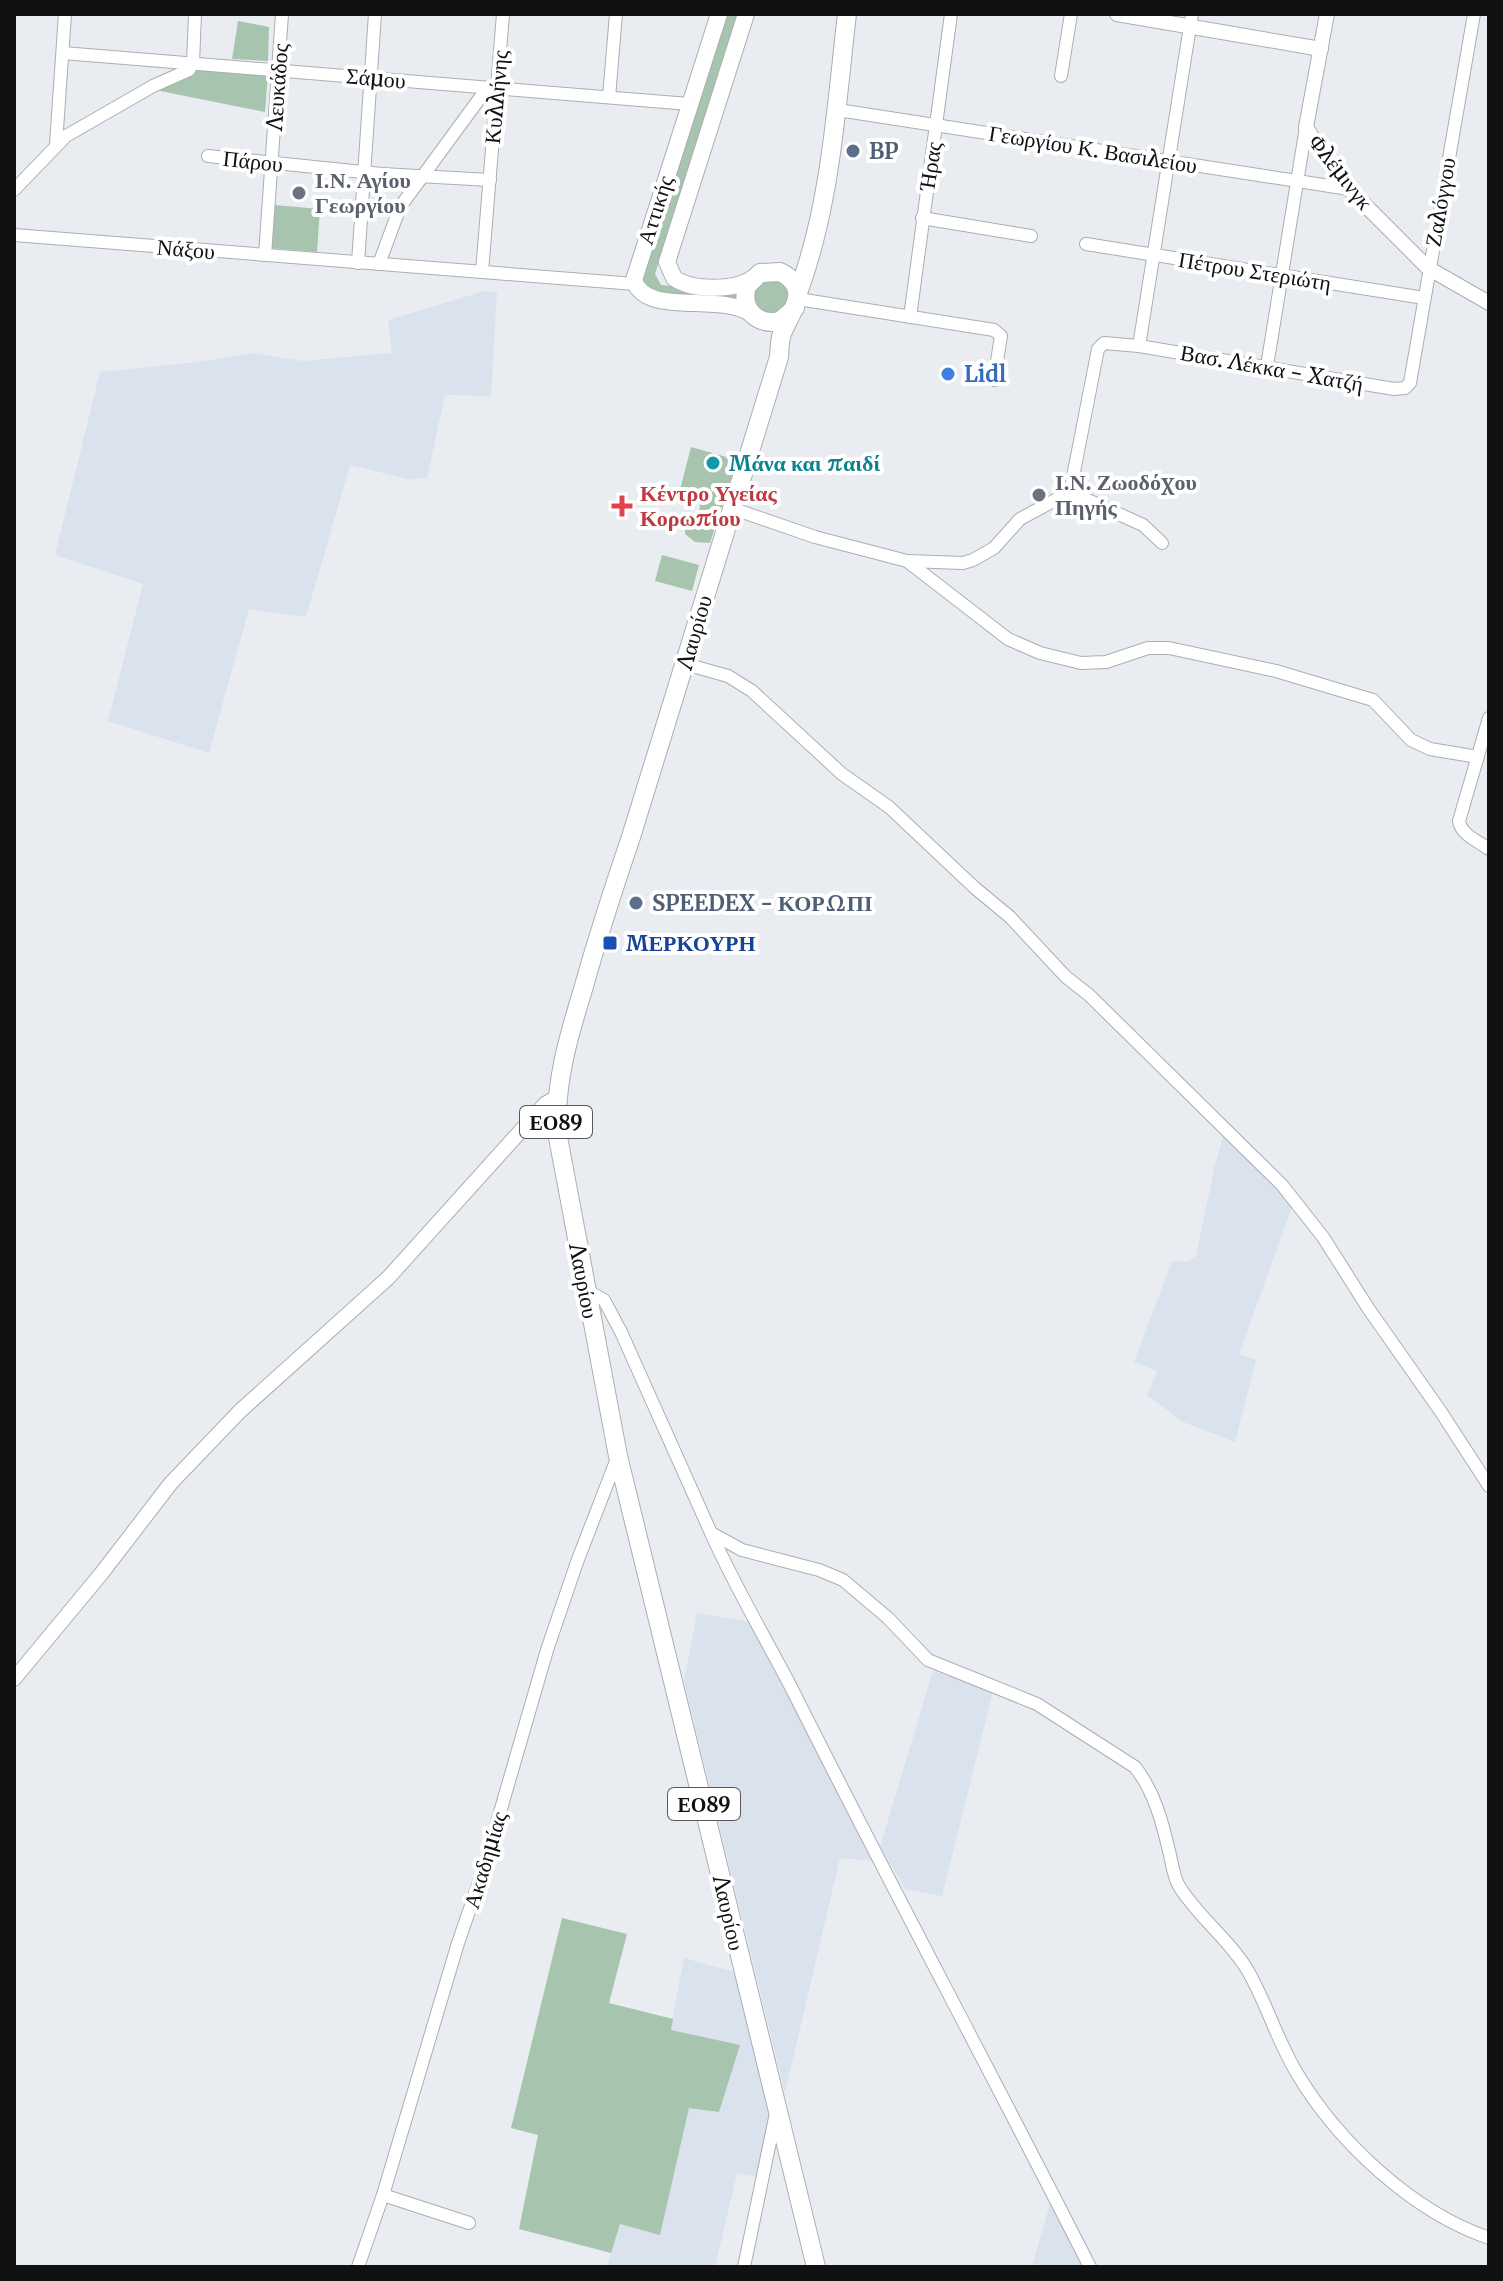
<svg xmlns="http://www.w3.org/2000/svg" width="1503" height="2281" viewBox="0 0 1503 2281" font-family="Merriweather,serif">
  <rect width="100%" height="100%" fill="#e9edf2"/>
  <g fill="#d9e2ed">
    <polygon points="485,291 497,292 491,396 445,395 427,478 408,479 350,465 306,617 249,609 209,753 108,721 143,584 55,555 100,372 198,362 252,353 303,361 392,353 388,320"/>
    <polygon points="1224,1133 1293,1204 1239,1354 1256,1360 1235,1442 1183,1422 1147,1395 1157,1371 1134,1362 1172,1261 1187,1262 1196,1256 1215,1165"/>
    <polygon points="697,1613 751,1622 875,1861 840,1858 785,2093 684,1681"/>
    <polygon points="933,1671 993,1691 942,1896 906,1889 880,1847"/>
    <polygon points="684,1958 738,1973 773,2110 760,2177 737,2173 715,2267 607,2267 619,2224 660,2234 689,2108 740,2046 670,2030"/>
    <polygon points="1050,2204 1083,2267 1032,2267"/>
  </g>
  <g fill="#a7c4af">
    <polygon points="724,14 740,14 655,274 661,285 736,293 740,298 736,300 657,292 648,287 642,279"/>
    <polygon points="238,21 269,27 268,61 232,59"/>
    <polygon points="203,68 268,73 265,112 155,90"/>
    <polygon points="274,205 320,209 317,252 270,248"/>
    <path d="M778 276 793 297 778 318 753 308C752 282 752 282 778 276Z"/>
    <polygon points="691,447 737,460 710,543 695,542 685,534 685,522 699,512 700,505 692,495 679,494"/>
    <polygon points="662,555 699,565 692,591 655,581"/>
    <polygon points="562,1918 627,1934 609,2003 673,2019 671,2030 740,2045 719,2112 689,2108 660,2235 620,2224 611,2253 519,2229 538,2135 511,2128"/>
  </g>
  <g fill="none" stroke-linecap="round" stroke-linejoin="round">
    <defs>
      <g id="minor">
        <polyline points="63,53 689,104"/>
        <polyline points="1061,76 1071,14"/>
        <polyline points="609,97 616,14"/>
        <polyline points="838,110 1349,189"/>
        <polyline points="56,144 65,14"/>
        <polyline points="208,156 382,174 490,180"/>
        <polyline points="14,190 66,136 153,86 189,70 193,63 195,14"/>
        <polyline points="922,218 1031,236"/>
        <polyline points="14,235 635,284"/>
        <polyline points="1086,244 1424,298"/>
        <polyline points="265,255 282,14"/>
        <polyline points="358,263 375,14"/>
        <polyline points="379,264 400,207 488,87"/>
        <polyline points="482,272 503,14"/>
        <polyline points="798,299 994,330 1001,336 994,380"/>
        <polyline points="910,317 951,14"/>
        <polyline points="1139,346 1192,14"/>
        <polyline points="1267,366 1306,127"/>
        <polyline points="1070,492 1143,525 1162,543"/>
        <polyline points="731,508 815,537 907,561 1008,639 1040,653 1081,663 1106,662 1148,648 1169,648 1276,671 1373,700 1411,740 1430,749 1478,757"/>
        <polyline points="907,561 963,563 973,560 994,548 1020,519 1070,492 1098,349 1104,343 1139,346 1394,389 1405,388 1410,383 1474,14"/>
        <polyline points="685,664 728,676 752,691 842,774 889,807 975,888 1010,917 1066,977 1089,995 1282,1185 1323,1237 1368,1308 1441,1412 1489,1486"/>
        <path d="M1489 718 1459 821C1461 835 1478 841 1489 849"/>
        <path d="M586 1290 604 1300 621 1332 711 1533 742 1550 819 1570 843 1580 888 1618 928 1660 1037 1704 1135 1767C1154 1791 1162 1821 1169 1851 1172 1862 1173 1876 1179 1886 1198 1917 1229 1939 1248 1971 1267 2004 1278 2043 1298 2075 1339 2143 1413 2212 1489 2238"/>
        <path d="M711 1533C735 1587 765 1637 792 1689 889 1883 992 2074 1090 2267"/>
        <polyline points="383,2195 469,2223"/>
        <polyline points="358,2267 383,2195 458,1943 483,1871 547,1650 577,1562 618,1456"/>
        <polyline points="744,2267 776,2113"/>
      </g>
      <g id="tertiary">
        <polyline points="1117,14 1321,49"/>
        <polyline points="1327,14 1306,127 1324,157 1349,189 1428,268 1489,303"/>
        <polyline points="14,1679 101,1574 171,1483 240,1411 388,1278 545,1104 557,1097"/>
      </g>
      <g id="secondary">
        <path d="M719 14 634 280C645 318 723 291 753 315"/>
        <path d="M746 14 667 262 674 278C692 291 735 291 753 278"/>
      </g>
      <g id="primary">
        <path d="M798 293C831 203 836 108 847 14"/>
        <path d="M795 308 780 321C757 326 740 309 747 286L760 273 780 272C811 287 793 309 783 331 779 339 780 348 779 357L631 837C614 887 598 936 584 986 569 1035 555 1080 557 1132L618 1456 816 2267"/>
      </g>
    </defs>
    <use href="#minor" stroke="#aaaeb3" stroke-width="14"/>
    <use href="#tertiary" stroke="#aaaeb3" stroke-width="16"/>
    <use href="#secondary" stroke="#aaaeb3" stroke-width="18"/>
    <use href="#primary" stroke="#aaaeb3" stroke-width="20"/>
    <use href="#minor" stroke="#fff" stroke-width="12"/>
    <use href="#tertiary" stroke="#fff" stroke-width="14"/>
    <use href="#secondary" stroke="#fff" stroke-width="16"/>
    <use href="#primary" stroke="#fff" stroke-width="18"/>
  </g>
  <g fill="#5c6f8a" stroke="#fff" stroke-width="3">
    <circle cx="853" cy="151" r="8"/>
    <circle cx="636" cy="903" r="8"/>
  </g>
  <g fill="#6b7280" stroke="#fff" stroke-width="3">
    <circle cx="299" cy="193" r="8"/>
    <circle cx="1039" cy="495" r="8"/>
  </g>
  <circle fill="#3f7fe0" stroke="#fff" stroke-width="3" cx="948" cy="374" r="8"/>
  <circle fill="#0f9aa8" stroke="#fff" stroke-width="3" cx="713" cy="463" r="8"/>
  <path fill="#e0444e" stroke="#fff" stroke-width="3" d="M618 494h8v8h8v8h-8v8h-8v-8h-8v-8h8z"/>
  <rect fill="#1a4fb4" stroke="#fff" stroke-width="3" x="602" y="935" width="16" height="16" rx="4"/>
  <g text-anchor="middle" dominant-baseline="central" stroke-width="8" stroke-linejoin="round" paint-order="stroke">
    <g fill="#fff" stroke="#58585a" stroke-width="2">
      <rect x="520" y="1106" width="72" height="32" rx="6"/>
      <rect x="668" y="1788" width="72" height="32" rx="6"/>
    </g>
    <g font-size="20" font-weight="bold" fill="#101113">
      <text x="556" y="1122">ΕΟ89</text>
      <text x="704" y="1804">ΕΟ89</text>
    </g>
    <g font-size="22" fill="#101113" stroke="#fff">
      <text transform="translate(376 78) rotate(5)">Σάμου</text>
      <text transform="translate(277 87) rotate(-86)">Λευκάδος</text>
      <text transform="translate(496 97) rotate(-85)">Κυλλήνης</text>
      <text transform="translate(1093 149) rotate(9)">Γεωργίου Κ. Βασιλείου</text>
      <text transform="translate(253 161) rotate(6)">Πάρου</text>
      <text transform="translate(930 166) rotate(-81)">Ήρας</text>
      <text transform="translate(1341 172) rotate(52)">Φλέμινγκ</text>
      <text transform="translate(1440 202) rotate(-80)">Ζαλόγγου</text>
      <text transform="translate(655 210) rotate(-72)">Αττικής</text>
      <text transform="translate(186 249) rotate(5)">Νάξου</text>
      <text transform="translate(1255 271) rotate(9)">Πέτρου Στεριώτη</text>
      <text transform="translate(1272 368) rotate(10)">Βασ. Λέκκα - Χατζή</text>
      <text transform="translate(694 632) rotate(-74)">Λαυρίου</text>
      <text transform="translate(584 1281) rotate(79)">Λαυρίου</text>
      <text transform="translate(485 1860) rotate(-73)">Ακαδημίας</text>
      <text transform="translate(729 1913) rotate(77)">Λαυρίου</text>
    </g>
    <g font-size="22" font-weight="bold" fill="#4e5e75" stroke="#fff" text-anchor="start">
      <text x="869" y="151">BP</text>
      <text x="652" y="903">SPEEDEX - ΚΟΡΩΠΙ</text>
    </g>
    <g font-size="22" font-weight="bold" fill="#5b616d" stroke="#fff" text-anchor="start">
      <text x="315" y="180">Ι.Ν. Αγίου<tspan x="315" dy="25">Γεωργίου</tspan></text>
      <text x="1055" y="482">Ι.Ν. Ζωοδόχου<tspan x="1055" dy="25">Πηγής</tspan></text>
    </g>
    <g font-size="22" font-weight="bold" fill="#366cbe" stroke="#fff" text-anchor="start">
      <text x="964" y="374">Lidl</text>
    </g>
    <g font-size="22" font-weight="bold" fill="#0d838f" stroke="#fff" text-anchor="start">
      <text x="729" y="463">Μάνα και παιδί</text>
    </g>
    <g font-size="22" font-weight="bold" fill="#be3a42" stroke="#fff" text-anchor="start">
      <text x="640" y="493">Κέντρο Υγείας<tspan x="640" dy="25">Κορωπίου</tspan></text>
    </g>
    <g font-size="22" font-weight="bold" fill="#164399" stroke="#fff" text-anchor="start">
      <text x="626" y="943">ΜΕΡΚΟΥΡΗ</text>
    </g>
  </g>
  <rect width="1503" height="2281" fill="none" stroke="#101113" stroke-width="32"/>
</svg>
